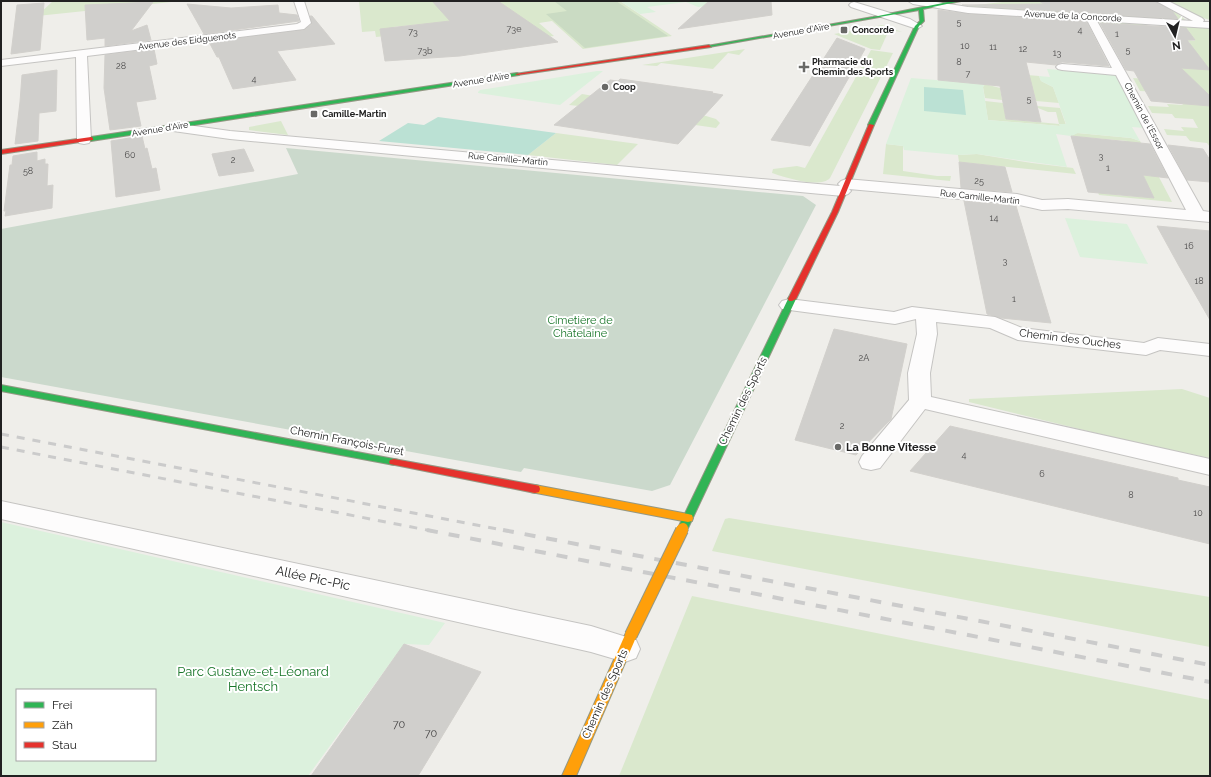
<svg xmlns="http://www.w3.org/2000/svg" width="1211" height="777" viewBox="0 0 1211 777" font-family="Raleway,sans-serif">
  <rect width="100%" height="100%" fill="#efeeea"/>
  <g fill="#dae8cd">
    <polygon points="53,1 181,1 37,16"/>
    <polygon points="359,1 620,1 672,36 583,49 552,21 539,23 554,36 546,37 423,24 393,27 394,35 376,37 375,31 362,32"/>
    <polygon points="1011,1 1154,1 1175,12 1186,20 972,8 968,6"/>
    <polygon points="1169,1 1210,1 1210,20 1200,17"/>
    <polygon points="1098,21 1146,24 1180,64 1190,43 1187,40 1195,41 1193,37 1188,37 1179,25 1210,27 1210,147 1207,143 1190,141 1186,136 1167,135 1164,129 1184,131 1181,127 1198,128 1193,119 1175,118 1172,114 1152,113 1148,106 1169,107 1167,104 1183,105 1178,98 1159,92 1140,91 1133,78 1147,79"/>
    <polygon points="882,25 902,32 889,30 880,50 871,49 834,34"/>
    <polygon points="745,49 739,55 728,53 713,69 661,63 657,66 642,65"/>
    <path d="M871 50 893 53 830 178C820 189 784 177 772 173L773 169 797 166 805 168Z"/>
    <polygon points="990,72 1039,76 1041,81 1053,87 1059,103 1036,101 1030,79"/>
    <polygon points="985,84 1000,88 1002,100 985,98 983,87"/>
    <polygon points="582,94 600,97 596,101 706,116 716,119 720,123 716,128 578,108 579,106 569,105"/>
    <polygon points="985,101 1003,103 1006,119 1059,124 1056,112 1048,112 1038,108 1037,106 1060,108 1066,125 1059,124 1060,126 988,120"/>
    <polygon points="281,121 288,135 249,130 249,127"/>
    <polygon points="556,133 638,144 617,165 528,155"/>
    <polygon points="1077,133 1131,138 1140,141 1172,202 1099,195 1098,192 1116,195 1154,198 1143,175 1153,176 1136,161 1127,141 1071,136"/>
    <polygon points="886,144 903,146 903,171 937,176 951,176 950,181 883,174"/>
    <polygon points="977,154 1032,163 1073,168 1076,174 959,162 958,155"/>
    <polygon points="1182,389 1210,398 1210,458 1137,443 969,402 969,399"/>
    <polygon points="729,518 1210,597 1210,647 712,551 725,519"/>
    <polygon points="692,596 1210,700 1210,776 619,776"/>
  </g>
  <polygon fill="#cadbc3" points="554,1 616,1 668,36 585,48 546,14 567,11"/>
  <polygon fill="#cbd9cc" points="286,148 803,196 816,205 670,485 652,491 524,468 521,472 1,377 1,229 298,174"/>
  <g fill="#dcf1dd" fill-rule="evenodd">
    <polygon points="620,1 727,1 732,3 698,7 686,2 647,7 656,12 640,14"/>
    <polygon points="1047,69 1115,74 1144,128 1132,127 1140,141 1131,138 1078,133 1071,136 1056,134 1067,167 977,154 958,155 904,150 903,146 886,144 911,78 985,84 983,87 988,120 1060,126 1059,124 1066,124 1053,87 1041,81 1039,76 1050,77"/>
    <polygon points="597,71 603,71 560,105 478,93 478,92 480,90"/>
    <polygon points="1065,218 1127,224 1148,264 1080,257"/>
    <path d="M1 522 445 623 429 645 404 644 308 776H1ZM17 690H155V760H17Z"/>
  </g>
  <g fill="#bbe1d4">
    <polygon points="924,87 963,90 966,115 924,111"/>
    <polygon points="438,117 556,133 528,155 379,141 408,123 424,125"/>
  </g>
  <g fill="#d0cfcc" stroke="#d2d0cc">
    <polygon points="432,1 498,1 558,42 460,56 385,61 380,29 450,21"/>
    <polygon points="709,1 771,1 772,15 678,29"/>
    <polygon points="1039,1 1155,1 1173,12 1178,19 962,5 1044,4"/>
    <polygon points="153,2 131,31 147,25 151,40 105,46 105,38 87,40 85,5"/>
    <polygon points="44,3 40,50 11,54 17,5"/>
    <polygon points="187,4 231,8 278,5 279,13 297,15 299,21 204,34"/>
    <polygon points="938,10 968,14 1086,21 1109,66 1062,62 1056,65 1026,62 1041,122 1006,119 1000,86 938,80"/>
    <polygon points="310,16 312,16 335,44 277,51 296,80 233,89 219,57 217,57 209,42 304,30 312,24"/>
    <polygon points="1100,23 1186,28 1195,40 1187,40 1210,70 1181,68 1210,96 1210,106 1151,101 1134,71 1126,70"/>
    <polygon points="837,38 865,49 810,146 771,140"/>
    <polygon points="154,49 157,64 149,66 156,99 136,102 141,126 110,130 104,88 105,55"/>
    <polygon points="57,70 56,111 39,113 38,141 15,144 20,102 22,75"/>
    <polygon points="620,79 713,92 712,93 723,95 678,144 554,125 610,80 618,81"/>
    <polygon points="142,136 145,149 147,148 152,169 156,168 160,190 116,197 111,141"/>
    <polygon points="1071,136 1150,144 1168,178 1143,175 1154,198 1088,192"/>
    <polygon points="1168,145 1203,149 1210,160 1210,182 1187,180"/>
    <polygon points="244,149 254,171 219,176 212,154"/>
    <polygon points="37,152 37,161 45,159 45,164 48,164 47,186 53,185 52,208 5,216 6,211 4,211 10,165 12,165 13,156"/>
    <polygon points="959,162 1005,167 1012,192 961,188"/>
    <polygon points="964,201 1016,206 1051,323 1001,318 987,314"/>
    <polygon points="1157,226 1210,231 1210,320 1179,266"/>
    <polygon points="834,329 907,344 891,419 856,455 795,440"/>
    <polygon points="950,426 1178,478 1178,480 1210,487 1210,544 910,471"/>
    <polygon points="404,644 481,672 418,776 311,776"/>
  </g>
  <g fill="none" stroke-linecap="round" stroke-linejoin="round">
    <defs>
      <g id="street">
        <polygon points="294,1 304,1 311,23 304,29 87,56 91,140 89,143 84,144 79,143 77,140 76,57 1,66 1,60 297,24 301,22"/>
        <polygon points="908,1 930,1 968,7 1193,21 1156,1 1168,1 1202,18 1204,20 1203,22 1210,22 1210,28 1097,21 1203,211 1210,212 1210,222 1068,209 1042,210 1015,204 849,189 851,191 848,194 843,196 230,139 173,131 168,130 166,127 168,124 173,123 230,131 840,186 838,184 841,181 846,179 1017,194 1042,200 1068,199 1186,210 1116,75 1062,70 1058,69 1056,67 1058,65 1062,64 1112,68 1087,20 968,13 913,4"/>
        <polygon points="854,2 910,19 922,26 917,29 851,7 849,5 851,3"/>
        <polygon points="789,299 894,312 912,307 995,317 1022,328 1144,343 1158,338 1210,344 1210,356 1160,350 1146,355 1018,340 990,328 936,322 937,334 930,373 931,397 1210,459 1210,475 925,409 880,468 871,470 862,468 859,462 862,456 909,400 908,373 917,334 916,319 895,324 782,309 779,305 782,301"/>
        <polygon points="1,501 591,626 636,640 640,649 636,658 625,662 591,652 1,519"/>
      </g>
      <g id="fast">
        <polygon points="953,1 961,1 923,9 924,21 919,26 874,125 871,127 868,125 915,26 920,21 919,10 709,47 707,46 873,17"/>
        <polygon points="517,73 519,74 519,75 91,141 88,139 91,137"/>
        <polygon points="789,297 795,297 796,299 688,528 687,531 683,532 679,531 678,528"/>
        <polygon points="1,385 394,459 398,460 399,462 398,464 394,465 1,391"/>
      </g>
      <g id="slow">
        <polygon points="535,485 688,514 692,515 693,518 692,521 688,522 531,492 530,489 531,486"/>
        <polygon points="631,630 635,631 637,635 576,776 562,776 625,635 627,631"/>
      </g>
      <g id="jam">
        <polygon points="709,45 711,47 517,75 515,74"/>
        <polygon points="869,124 874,125 838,212 796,299 792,301 789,301 788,299 832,212"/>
        <polygon points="91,137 93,138 93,140 1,154 1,150"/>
        <polygon points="394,459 535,485 539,486 540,489 539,492 535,493 390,464 389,462 390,460"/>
      </g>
    </defs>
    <use href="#street" stroke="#c5c4c2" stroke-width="2"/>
    <use href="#fast" stroke="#949884" stroke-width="2"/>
    <use href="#slow" stroke="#949884" stroke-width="2"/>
    <use href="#jam" stroke="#949884" stroke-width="2"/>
    <use href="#street" fill="#fdfcfc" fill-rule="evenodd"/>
    <use href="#fast" fill="#30b455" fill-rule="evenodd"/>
    <use href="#slow" fill="#ff9f0a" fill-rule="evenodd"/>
    <use href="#jam" fill="#e5322d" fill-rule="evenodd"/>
    <g stroke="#cbcbcb" stroke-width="3" stroke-dasharray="8 8" stroke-linecap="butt">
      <polyline points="1,434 508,531"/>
      <polyline points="1,447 432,531"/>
    </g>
    <g stroke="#cbcbcb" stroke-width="4" stroke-dasharray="11 11" stroke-linecap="butt">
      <polyline points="427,530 1210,682"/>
      <polyline points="503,530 1210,665"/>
    </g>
    <defs>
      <polyline id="slow-bridge-far1" points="682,531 683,528"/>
      <polyline id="slow-bridge" points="631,635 682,530"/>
    </defs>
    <use href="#slow-bridge-far1" stroke="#949884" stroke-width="12" stroke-linecap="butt"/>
    <use href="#slow-bridge" stroke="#949884" stroke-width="14" stroke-linecap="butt"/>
    <use href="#slow-bridge-far1" stroke="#ff9f0a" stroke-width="10"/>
    <use href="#slow-bridge" stroke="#ff9f0a" stroke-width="12"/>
  </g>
  <g fill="#696967" stroke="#fff" stroke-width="1.5">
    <rect x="840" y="26" width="8" height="8" rx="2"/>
    <path d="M802 61h4v4h4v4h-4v4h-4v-4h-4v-4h4z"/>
    <circle cx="605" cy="87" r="4"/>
    <rect x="310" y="110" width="8" height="8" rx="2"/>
    <circle cx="838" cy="447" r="4"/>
  </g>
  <g text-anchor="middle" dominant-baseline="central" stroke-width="4" stroke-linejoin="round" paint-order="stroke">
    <g font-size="9" fill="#212121" stroke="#fff">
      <text transform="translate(1073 16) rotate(3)">Avenue de la Concorde</text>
      <text transform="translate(801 31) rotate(-10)">Avenue d'Aïre</text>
      <text transform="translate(187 41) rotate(-7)">Avenue des Eidguenots</text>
      <text transform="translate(481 80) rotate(-9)">Avenue d'Aïre</text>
      <text transform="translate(1144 116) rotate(62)">Chemin de l'Essor</text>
      <text transform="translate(160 129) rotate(-9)">Avenue d'Aïre</text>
      <text transform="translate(508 159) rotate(5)">Rue Camille-Martin</text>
      <text transform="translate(980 197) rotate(6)">Rue Camille-Martin</text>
    </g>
    <g font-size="9" fill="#4d4c4c">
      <text x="959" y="22">5</text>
      <text x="514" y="29">73e</text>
      <text x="1080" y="30">4</text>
      <text x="413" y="32">73</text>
      <text x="1117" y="34">1</text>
      <text x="965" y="46">10</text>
      <text x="993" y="47">11</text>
      <text x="1023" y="49">12</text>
      <text x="1128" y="50">5</text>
      <text x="425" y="51">73b</text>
      <text x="1057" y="53">13</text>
      <text x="959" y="62">8</text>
      <text x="121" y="66">28</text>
      <text x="968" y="74">7</text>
      <text x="254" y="79">4</text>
      <text x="1029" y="99">5</text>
      <text x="130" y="155">60</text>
      <text x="1101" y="156">3</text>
      <text x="233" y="160">2</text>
      <text x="1108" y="168">1</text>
      <text x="28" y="171">58</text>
      <text x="979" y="181">25</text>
      <text x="994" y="218">14</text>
      <text x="1189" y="246">16</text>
      <text x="1005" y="261">3</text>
      <text x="1199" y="281">18</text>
      <text x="1014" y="299">1</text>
      <text x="864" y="358">2A</text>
      <text x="842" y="426">2</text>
      <text x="964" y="455">4</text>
      <text x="1042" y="474">6</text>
      <text x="1131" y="495">8</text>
      <text x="1198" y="513">10</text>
    </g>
    <g font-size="9" font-weight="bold" fill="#212121" stroke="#fff" text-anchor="start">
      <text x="852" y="30">Concorde</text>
      <text x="812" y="62">Pharmacie du<tspan x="812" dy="10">Chemin des Sports</tspan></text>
      <text x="613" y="87">Coop</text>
      <text x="322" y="114">Camille-Martin</text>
    </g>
    <g font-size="11" fill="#197629" stroke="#fff">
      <text x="580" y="320">Cimetière de<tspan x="580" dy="13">Châtelaine</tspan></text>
    </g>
    <g font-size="11" fill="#212121" stroke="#fff">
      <text transform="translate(1070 339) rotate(7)">Chemin des Ouches</text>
      <text transform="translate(743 401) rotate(-64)">Chemin des Sports</text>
      <text transform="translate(347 441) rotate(11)">Chemin François-Furet</text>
      <text transform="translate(605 694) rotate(-66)">Chemin des Sports</text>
    </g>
    <g font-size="11" font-weight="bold" fill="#212121" stroke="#fff" text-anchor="start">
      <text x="846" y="447">La Bonne Vitesse</text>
    </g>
    <g font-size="11" fill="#4d4c4c">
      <text x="399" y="724">70</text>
      <text x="431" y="733">70</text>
    </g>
    <g font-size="13" fill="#212121" stroke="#fff">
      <text transform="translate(313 578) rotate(12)">Allée Pic-Pic</text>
    </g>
    <g font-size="13" fill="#197629" stroke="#fff">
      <text x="253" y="671">Parc Gustave-et-Léonard<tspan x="253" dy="15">Hentsch</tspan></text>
    </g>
  </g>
  <rect width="1211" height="777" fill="none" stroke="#212121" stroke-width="4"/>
  <rect x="16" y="689" width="140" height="72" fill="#ffffff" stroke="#a6a6a6"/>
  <rect x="24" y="702" width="20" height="6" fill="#30b455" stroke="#a6a6a6"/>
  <text x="52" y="709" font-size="12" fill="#212121">Frei</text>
  <rect x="24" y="722" width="20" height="6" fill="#ff9f0a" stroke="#a6a6a6"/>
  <text x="52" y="729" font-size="12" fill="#212121">Zäh</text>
  <rect x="24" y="742" width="20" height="6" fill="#e5322d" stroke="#a6a6a6"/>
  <text x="52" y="749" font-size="12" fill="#212121">Stau</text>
  <g transform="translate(1175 36) rotate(172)" stroke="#ffffff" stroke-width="3" paint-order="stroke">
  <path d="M0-3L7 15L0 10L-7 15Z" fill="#212121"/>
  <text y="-6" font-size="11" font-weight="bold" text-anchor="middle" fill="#212121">N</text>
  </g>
</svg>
